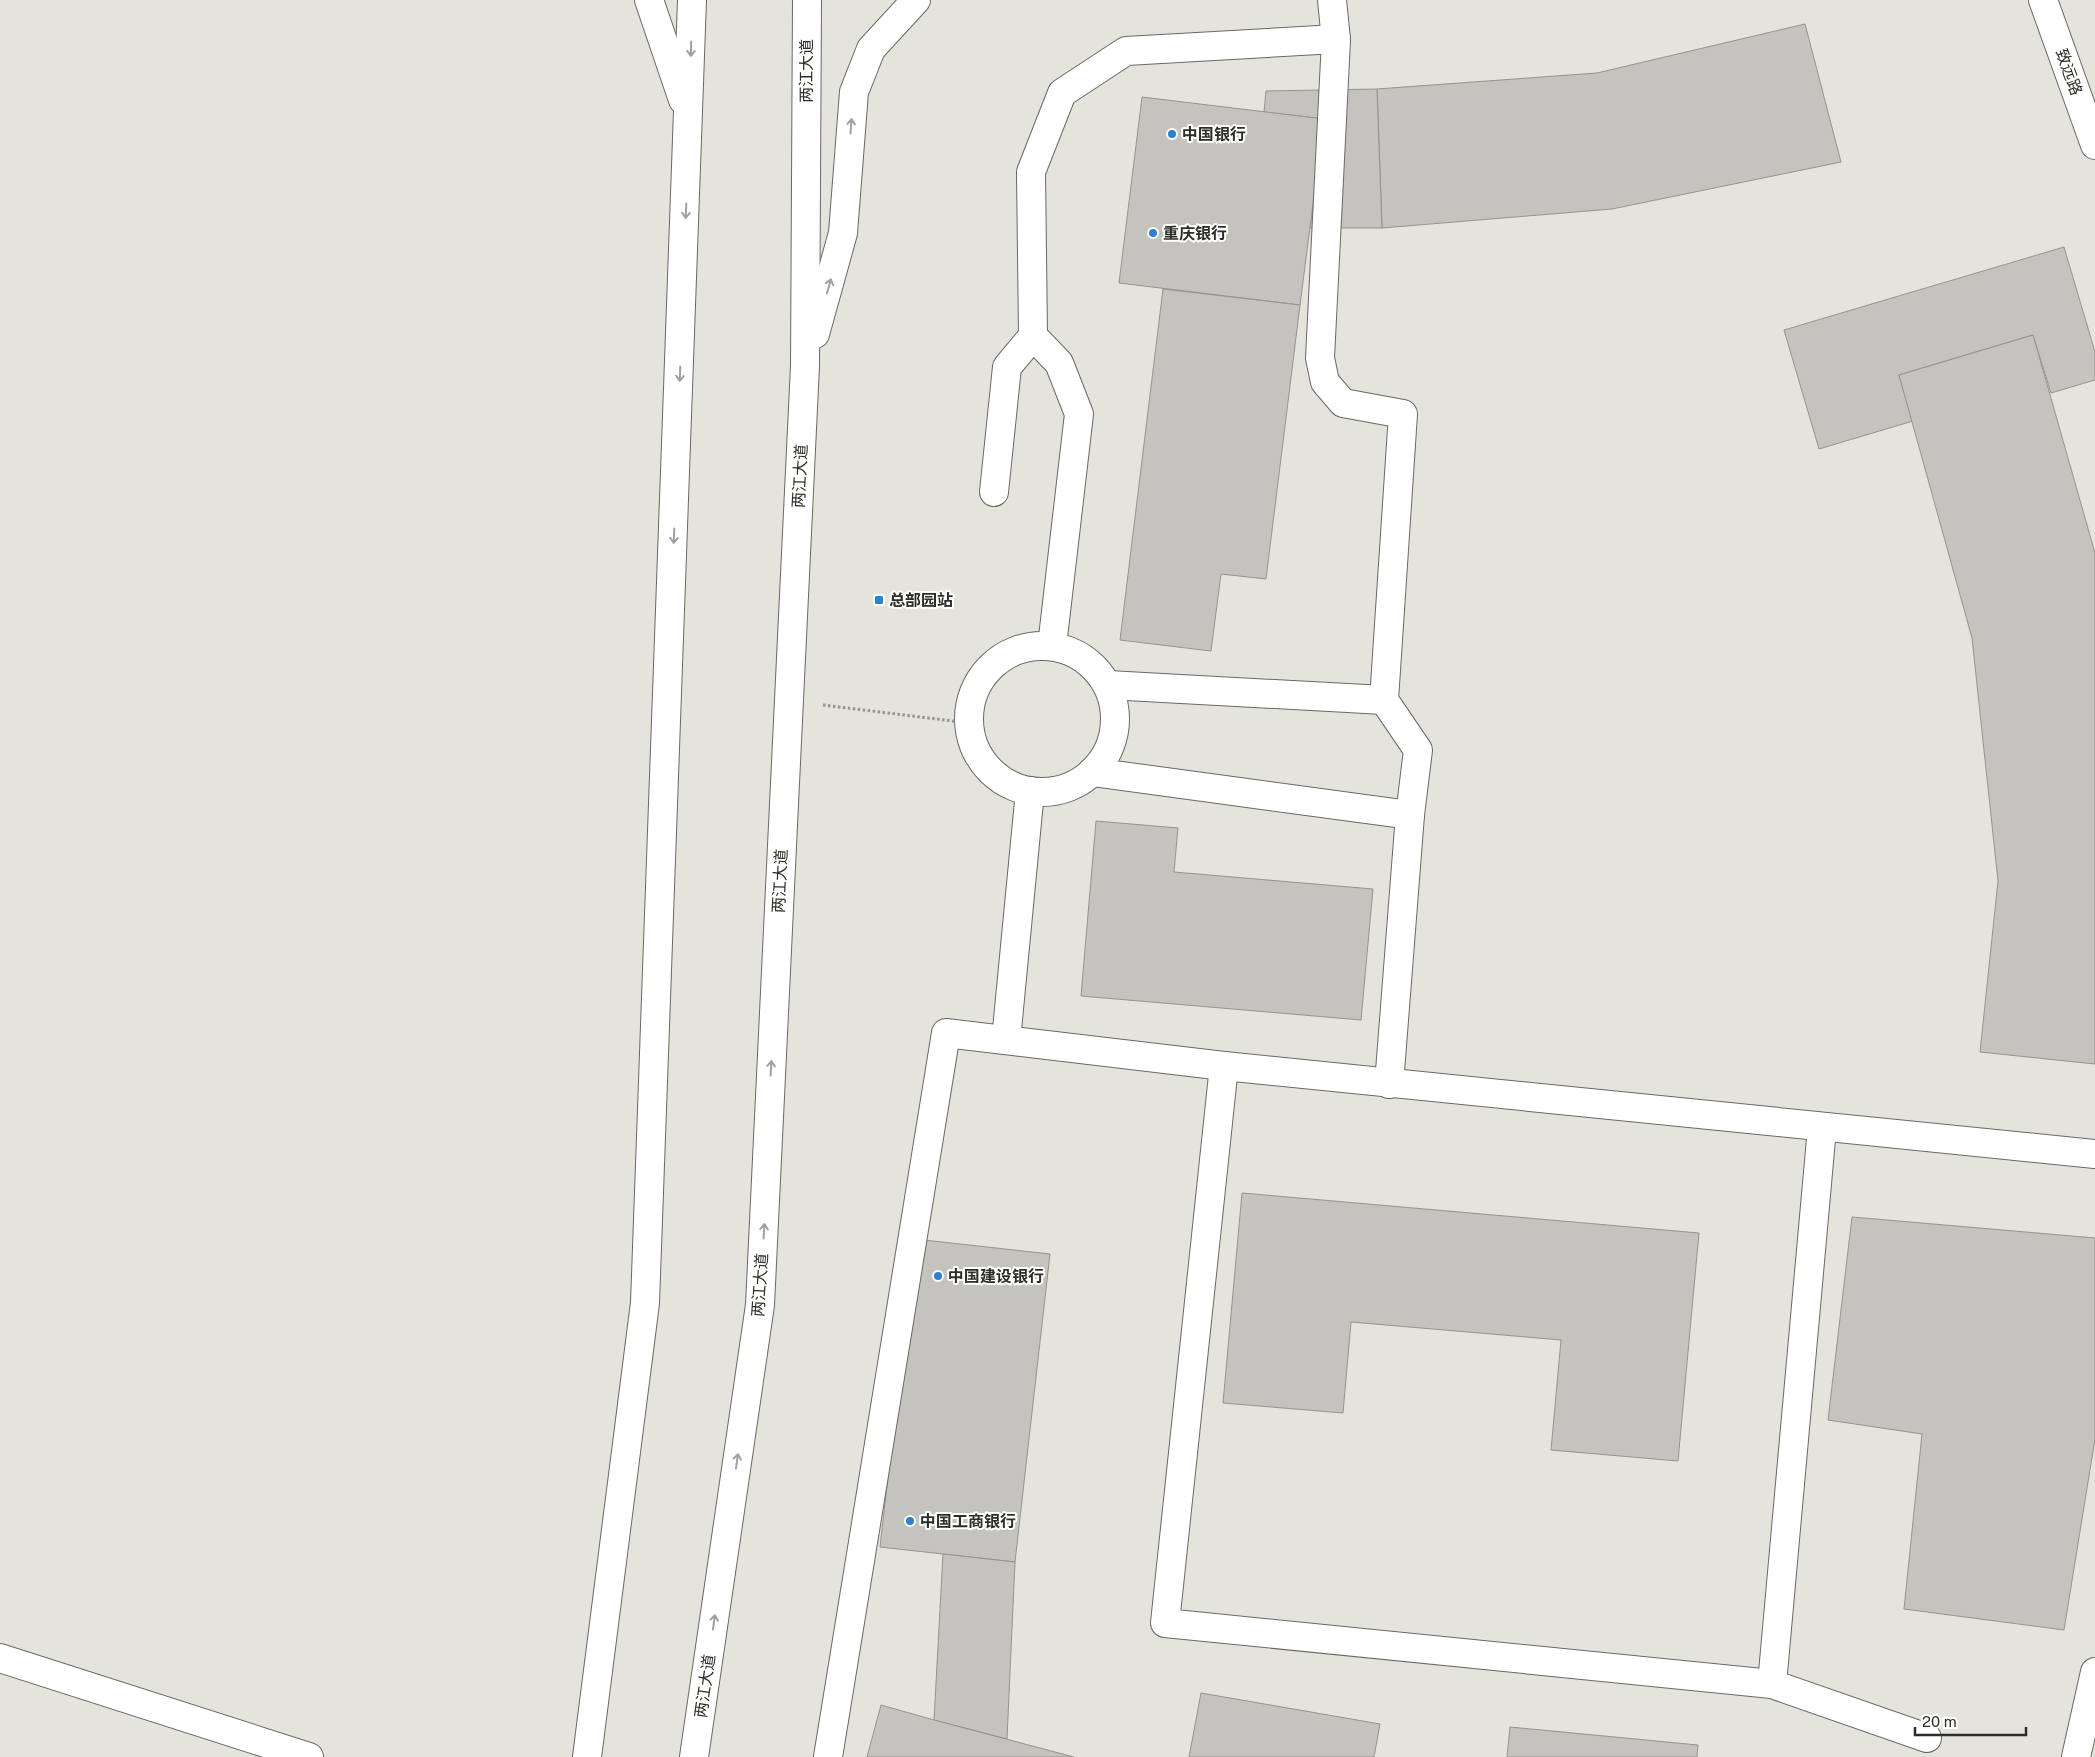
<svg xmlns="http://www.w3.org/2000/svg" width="2095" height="1757" viewBox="0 0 2095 1757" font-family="'Public Sans','Noto Sans SC',sans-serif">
  <rect width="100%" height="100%" fill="#e4e4dd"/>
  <g fill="#c4c3bd" stroke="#94938d">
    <polygon points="1805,24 1841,162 1612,209 1382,228 1377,89 1597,73"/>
    <polygon points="1377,89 1382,228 1310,228 1324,119 1264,112 1266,91"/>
    <polygon points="1142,97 1324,119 1300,305 1119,283"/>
    <polygon points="2064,247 2095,352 2095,380 2051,393 2033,335 1899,375 1913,421 1819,449 1784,330"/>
    <polygon points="1163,289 1300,305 1266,579 1221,574 1211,651 1120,640"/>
    <polygon points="2033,335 2095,553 2095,1064 1980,1052 1998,881 1972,638 1899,375"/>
    <polygon points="1096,821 1178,828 1174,872 1373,889 1361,1020 1081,996"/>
    <polygon points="1242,1193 1699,1233 1678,1461 1551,1450 1561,1340 1351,1322 1343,1413 1223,1403"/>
    <polygon points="1852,1217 2095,1238 2095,1439 2064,1630 1904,1609 1922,1434 1828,1420"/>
    <polygon points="915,1239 1050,1254 1015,1562 880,1547"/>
    <polygon points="943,1554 1015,1562 1007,1739 934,1720"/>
    <polygon points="1201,1693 1380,1724 1374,1757 1189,1757"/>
    <polygon points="881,1705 934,1720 1074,1757 867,1757"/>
    <polygon points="1510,1727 1698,1745 1697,1757 1507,1757"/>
  </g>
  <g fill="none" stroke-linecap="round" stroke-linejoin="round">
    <defs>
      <g id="minor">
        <polyline points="1332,0 1336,40 1320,358 1325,382 1343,403 1403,414 1384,700 1418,750 1410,815 1389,1084"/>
        <polyline points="2043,0 2095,145"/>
        <polyline points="1033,336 1059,363 1079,414 1052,646"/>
        <polyline points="994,492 1007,367 1033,336 1031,172 1062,93 1126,51 1336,39"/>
        <circle cx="1042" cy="719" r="73"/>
        <polyline points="1108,685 1384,700"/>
        <polyline points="1092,772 1410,815"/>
        <polyline points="1006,1040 1030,791"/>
        <polyline points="1224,1066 1165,1623 1772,1684 1927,1738"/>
        <polyline points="0,1658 309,1757"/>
        <polyline points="1772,1684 1822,1128"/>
        <polyline points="828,1757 946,1033 1224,1066 2095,1154"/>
        <polyline points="2076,1757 2095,1672"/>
      </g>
      <g id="major">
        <polyline points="649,0 683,100"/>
        <polyline points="815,334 843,233 854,92 871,49 916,0"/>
        <polyline points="587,1757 645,1303 692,0"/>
        <polyline points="694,1757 760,1305 805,366 807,0"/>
      </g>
    </defs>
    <use href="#minor" stroke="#696963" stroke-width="30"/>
    <use href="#major" stroke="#696963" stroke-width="30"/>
    <polyline stroke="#959590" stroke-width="3" stroke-dasharray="2.5 2.5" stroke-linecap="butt" points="823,705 969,723"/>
    <use href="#minor" stroke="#fff" stroke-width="28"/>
    <use href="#major" stroke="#fff" stroke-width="28"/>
  </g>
  <defs><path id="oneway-shaft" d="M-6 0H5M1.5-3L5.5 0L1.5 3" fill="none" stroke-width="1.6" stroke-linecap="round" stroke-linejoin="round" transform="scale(1.25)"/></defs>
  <g stroke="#a0a0a0">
    <use href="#oneway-shaft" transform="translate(691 49) rotate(91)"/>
    <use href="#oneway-shaft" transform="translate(851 126) rotate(-86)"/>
    <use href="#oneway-shaft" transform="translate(686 211) rotate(92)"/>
    <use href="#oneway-shaft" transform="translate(829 286) rotate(-74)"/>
    <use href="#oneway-shaft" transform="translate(680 374) rotate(92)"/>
    <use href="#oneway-shaft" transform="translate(674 536) rotate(92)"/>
    <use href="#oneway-shaft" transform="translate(771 1068) rotate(-87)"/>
    <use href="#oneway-shaft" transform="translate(764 1231) rotate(-87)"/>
    <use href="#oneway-shaft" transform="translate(737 1461) rotate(-82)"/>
    <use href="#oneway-shaft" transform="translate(714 1622) rotate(-82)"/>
  </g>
  <g fill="#2983d0" stroke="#fffffe" stroke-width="2">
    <circle cx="1172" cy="134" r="5"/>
    <circle cx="1153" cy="233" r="5"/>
    <rect x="874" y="595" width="10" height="10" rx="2.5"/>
    <circle cx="938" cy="1276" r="5"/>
    <circle cx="910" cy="1521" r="5"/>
  </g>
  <g text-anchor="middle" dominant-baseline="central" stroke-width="4" stroke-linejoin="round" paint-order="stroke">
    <g font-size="16" fill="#2d2d2b" stroke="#fffffe">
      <text transform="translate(806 71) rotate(-90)">两江大道</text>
      <text transform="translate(2069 72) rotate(70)">致远路</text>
      <text transform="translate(800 476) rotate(-87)">两江大道</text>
      <text transform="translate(780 881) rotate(-87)">两江大道</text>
      <text transform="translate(760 1285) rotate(-86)">两江大道</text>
      <text transform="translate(705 1686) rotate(-82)">两江大道</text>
    </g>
    <g font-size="16" font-weight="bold" fill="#2d2d2b" stroke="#fffffe" text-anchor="start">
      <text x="1182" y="134">中国银行</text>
      <text x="1163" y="233">重庆银行</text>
      <text x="889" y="600">总部园站</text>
      <text x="948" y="1276">中国建设银行</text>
      <text x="920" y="1521">中国工商银行</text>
    </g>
  </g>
  <path d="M1915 1727v8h111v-8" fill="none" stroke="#2d2d2b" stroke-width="2.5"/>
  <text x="1922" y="1727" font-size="15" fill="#2d2d2b" stroke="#fffffe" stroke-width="4" paint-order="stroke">20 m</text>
</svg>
